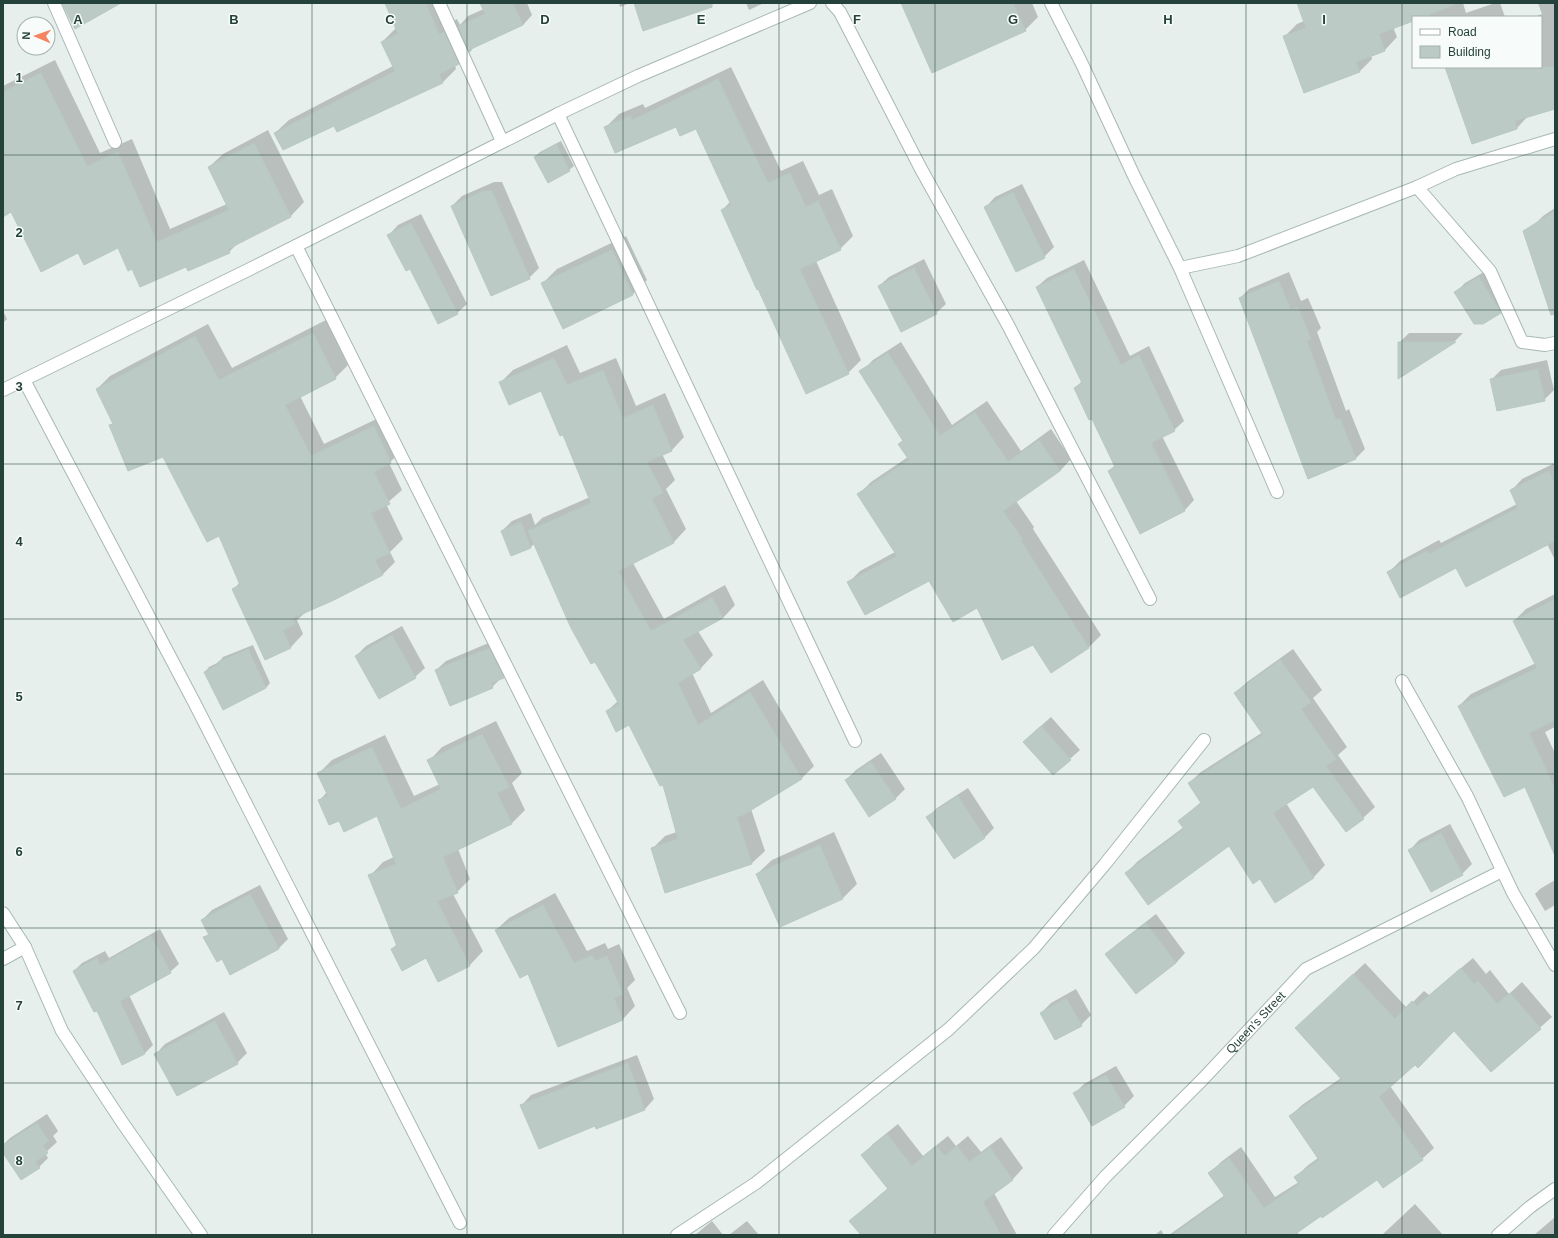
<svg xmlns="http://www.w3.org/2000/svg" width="1558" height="1238" viewBox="0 0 1558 1238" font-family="Helvetica,sans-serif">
  <rect width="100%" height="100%" fill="#e6efeb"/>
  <g fill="#0003">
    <polygon points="386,3 444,3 452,22 457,19 460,25 468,16 484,9 481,3 527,3 532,15 523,25 471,48 472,50 455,65 456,69 443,82 337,131 335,125 275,133 289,120 393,66 382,42 396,28"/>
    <polygon points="619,3 630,3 620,7"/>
    <polygon points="746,3 764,3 749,10"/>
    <polygon points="902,3 1032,3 1038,17 1025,30"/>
    <polygon points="1298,3 1463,3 1466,13 1495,3 1500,3 1505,17 1429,17 1428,14 1420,17 1413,17 1413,20 1393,27 1397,37 1385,50 1371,55 1372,59 1360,71 1305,92 1284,37 1297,24 1304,21"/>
    <polygon points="1538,3 1555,3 1555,108 1528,116 1517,128 1472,143 1446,67 1541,67 1541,17 1534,17 1542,14"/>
    <polygon points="55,60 100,153 132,139 170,229 227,204 209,167 223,154 268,130 304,202 291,216 239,242 229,252 187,266 133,268 118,246 78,252 12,211 3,216 3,86"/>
    <polygon points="731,67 781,171 803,161 819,195 832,189 853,236 840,249 816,261 861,360 848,373 722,210 731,201 696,127 677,126 606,127 619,114 643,104 645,108"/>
    <polygon points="561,141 574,166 569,170 535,157 540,152"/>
    <polygon points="494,182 502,182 539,268 529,278 452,206 462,196"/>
    <polygon points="1022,184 1054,247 1044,257 986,207 995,197"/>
    <polygon points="1555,208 1555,290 1532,227 1543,216"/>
    <polygon points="421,214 467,304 457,313 389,235 398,225"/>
    <polygon points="626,236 647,280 633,294 563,328 542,284 557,269"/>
    <polygon points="924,259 946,304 936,313 879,286 889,277"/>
    <polygon points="1084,260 1130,356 1149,346 1184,421 1174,430 1162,436 1194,500 1185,510 1141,532 1109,471 1115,465 1093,418 1075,388 1082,381 1037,287 1047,278"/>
    <polygon points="1489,269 1510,303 1500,312 1456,292 1465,283"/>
    <polygon points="1289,272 1301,301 1308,298 1321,328 1317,332 1346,411 1349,409 1365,449 1356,458 1240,298 1249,289"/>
    <polygon points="3,311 7,319 3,323"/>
    <polygon points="326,320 348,365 335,378 300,396 324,444 387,414 404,449 389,463 402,490 386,504 403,539 390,552 395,562 382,575 307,611 297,620 303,634 291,647 266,658 234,589 240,582 220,535 164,455 110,426 114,422 97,389 110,376 208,324 232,368"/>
    <polygon points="1409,333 1463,333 1455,341 1399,377 1399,343"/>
    <polygon points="901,342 952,425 987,401 1021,451 1051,429 1071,459 1060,471 1016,501 1034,527 1033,529 1101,635 1089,647 1051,671 1033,644 977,606 930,580 849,582 860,571 895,552 859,494 871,482 908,457 900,444 903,440 861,372 873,360"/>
    <polygon points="567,345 580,373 616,358 636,406 665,393 684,437 672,450 662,454 675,480 666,489 686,529 674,542 633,563 664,619 725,585 735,605 723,618 698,631 713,655 701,668 692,673 711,713 763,680 814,766 802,778 751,809 765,851 752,863 666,891 652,849 665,836 677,832 663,784 629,724 607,711 618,701 535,543 531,547 512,555 502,531 512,521 531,513 535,525 542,518 590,497 563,433 542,389 500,383 513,370"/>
    <polygon points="1547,360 1554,390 1544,400 1491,380 1501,370"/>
    <polygon points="1555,463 1555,560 1547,544 1456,567 1388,573 1400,561 1439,540 1441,543 1517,504 1511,491 1522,479"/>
    <polygon points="1555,594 1555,727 1545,732 1555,753 1555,815 1525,786 1459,706 1471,694 1536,663 1514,621 1526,609"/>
    <polygon points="402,626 425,668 415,677 356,656 366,646"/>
    <polygon points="498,639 513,667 492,687 436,670 446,661"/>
    <polygon points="253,645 270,683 266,688 223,709 205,672 209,667 219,662 223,657"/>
    <polygon points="1293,649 1322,690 1313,698 1347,747 1338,755 1375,807 1363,818 1313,786 1286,803 1325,865 1314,877 1276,902 1260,878 1229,844 1126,873 1138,861 1184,827 1179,821 1201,802 1189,783 1201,772 1263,732 1235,693 1247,682"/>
    <polygon points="1051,717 1080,750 1053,774 1034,732"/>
    <polygon points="496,721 522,773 512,783 525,810 512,823 458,849 470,879 457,892 453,894 483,951 470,965 438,981 426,957 392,949 397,944 370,876 383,862 394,857 377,815 340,819 319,801 327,792 319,773 332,760 385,735 414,796 440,784 429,761 442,747"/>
    <polygon points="881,753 905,789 895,799 846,780 856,770"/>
    <polygon points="968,788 994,828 985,837 954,858 927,818 937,808"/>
    <polygon points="1450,824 1472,864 1462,874 1410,850 1419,840"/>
    <polygon points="834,832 857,884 843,898 781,926 757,874 772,860"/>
    <polygon points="1555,880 1555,905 1545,911 1535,894 1540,889"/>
    <polygon points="260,885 288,939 278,949 223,958 205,938 209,933 202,920 212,910"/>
    <polygon points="555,893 587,951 605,943 608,949 619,944 635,980 627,988 635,1006 623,1019 528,973 496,930 509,918"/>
    <polygon points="1156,914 1185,953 1176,963 1106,954 1116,945"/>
    <polygon points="160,929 179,964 170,972 129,995 153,1045 145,1053 123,1063 97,1009 74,971 82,963 105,951 109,958"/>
    <polygon points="1473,958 1486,974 1490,970 1509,994 1522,982 1552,1017 1491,1071 1455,1029 1390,1086 1434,1148 1422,1159 1378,1178 1297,1232 1299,1235 1169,1235 1225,1195 1210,1173 1221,1162 1241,1147 1275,1197 1299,1182 1296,1177 1307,1166 1318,1158 1290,1116 1302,1105 1341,1078 1308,1017 1365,963 1407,1008 1424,991 1429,995"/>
    <polygon points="1076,989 1091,1015 1081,1025 1041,1013 1051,1003"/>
    <polygon points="224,1012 247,1053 237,1063 156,1054 165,1044"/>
    <polygon points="637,1055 654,1099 645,1109 596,1128 595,1125 522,1105 531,1095"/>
    <polygon points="1116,1066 1134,1096 1124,1106 1075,1093 1084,1084"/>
    <polygon points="47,1114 58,1131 53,1136 57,1142 45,1153 48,1158 39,1167 3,1152 3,1145 10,1138"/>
    <polygon points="898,1124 923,1156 948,1136 956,1146 968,1136 981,1152 1001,1137 1023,1168 1013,1179 994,1193 1017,1235 862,1235 850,1221 888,1188 863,1155 873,1144"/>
    <polygon points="1415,1204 1443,1235 1382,1235"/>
    <polygon points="1555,1217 1555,1235 1534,1235 1554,1218"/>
    <polygon points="712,1221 723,1235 695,1235"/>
    <polygon points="747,1221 759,1235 729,1235"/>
    <polygon points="1161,1230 1164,1235 1155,1235"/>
  </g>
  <g fill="#bbcac4" stroke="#b8c9c2">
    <polygon points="62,3 121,3 75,29"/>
    <polygon points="385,3 426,3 439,34 444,32 459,64 439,74 443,83 337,132 334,126 283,150 274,133 395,71 381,42 398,34"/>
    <polygon points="480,3 513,3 523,25 469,50 458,26 485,14"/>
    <polygon points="634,3 712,3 712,7 643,31"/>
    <polygon points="901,3 1013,3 1026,31 932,73"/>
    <polygon points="1297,3 1454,3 1454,5 1423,17 1413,17 1413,21 1379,34 1385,51 1356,62 1360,72 1304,93 1283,36 1306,28"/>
    <polygon points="1445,67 1555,67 1555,109 1515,121 1517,129 1472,144"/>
    <polygon points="41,73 87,166 118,152 157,242 229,210 208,167 254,143 291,217 228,249 230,253 188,271 186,267 140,287 132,269 128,271 118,248 84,265 78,253 41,272 11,212 3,217 3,92"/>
    <polygon points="718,79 768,183 790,173 806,207 818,201 841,250 800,269 849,374 806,394 758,289 757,290 721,210 731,205 696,129 680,136 676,127 615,153 604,127 630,116 632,120"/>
    <polygon points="556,144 570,171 548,183 534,157"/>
    <polygon points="483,191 492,191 530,279 491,296 451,206"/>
    <polygon points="1013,192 1045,258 1016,272 984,207"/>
    <polygon points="1555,211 1555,314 1551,315 1523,231"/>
    <polygon points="411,223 458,314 438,324 410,269 406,271 387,235"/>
    <polygon points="612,250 633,295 563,329 541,283"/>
    <polygon points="914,268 937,314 901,332 878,286"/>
    <polygon points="1074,269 1121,365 1139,355 1175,431 1151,443 1185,511 1140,534 1108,471 1115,467 1092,419 1089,420 1074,388 1082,383 1036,287"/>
    <polygon points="1479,277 1501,313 1483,324 1474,324 1454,292"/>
    <polygon points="1279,281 1291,310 1298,307 1311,339 1307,341 1336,420 1340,418 1356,459 1308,479 1239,298"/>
    <polygon points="313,333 336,379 285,405 311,456 374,426 391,463 374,472 390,504 371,513 390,553 375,560 383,575 332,601 293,618 295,624 283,630 291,648 265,660 232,589 240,585 219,536 207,542 163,457 128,471 109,425 113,424 96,389 195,336 219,380"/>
    <polygon points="1398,342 1456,342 1398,379"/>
    <polygon points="888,353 940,436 975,412 1008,462 1039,440 1060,471 1003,511 1023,540 1021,541 1089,648 1051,673 1033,645 1002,660 977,608 953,622 929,581 865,615 847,582 897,556 857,494 909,460 898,444 903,441 859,371"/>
    <polygon points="554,358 567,385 603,370 623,418 653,405 672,451 647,462 663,493 652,499 674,543 618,571 651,631 712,597 723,618 683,640 701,669 678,683 698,725 750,692 802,779 743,815 737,817 752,864 665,893 651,848 678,839 663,785 660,786 629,725 616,732 606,711 619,704 595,662 591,664 571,628 528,531 591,503 563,435 560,436 541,391 509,405 499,382"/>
    <polygon points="1538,369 1545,401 1497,411 1490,379"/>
    <polygon points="1549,471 1555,485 1555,541 1466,587 1456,568 1400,598 1387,572 1427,551 1429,554 1518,508 1510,490"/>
    <polygon points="521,522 531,548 511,556 501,531"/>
    <polygon points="1555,599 1555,720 1529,733 1555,789 1555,856 1525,787 1504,797 1458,706 1537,668 1513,621"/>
    <polygon points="392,635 416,678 379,699 355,656"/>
    <polygon points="489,648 504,678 491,683 493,688 450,706 435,670"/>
    <polygon points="248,649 266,688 223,710 204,672 219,664 218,662"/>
    <polygon points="1280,660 1311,702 1301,709 1336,759 1326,766 1364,819 1346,832 1313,787 1273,813 1314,878 1275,903 1260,879 1253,884 1229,846 1148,905 1125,873 1184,829 1178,821 1201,803 1188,783 1263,735 1234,693"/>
    <polygon points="1041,726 1071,760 1053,775 1023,742"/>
    <polygon points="482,734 509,787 497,793 512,824 443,857 458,893 437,901 470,966 438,982 426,958 402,971 391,949 397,946 368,875 396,864 377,816 344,832 339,821 329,825 318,800 328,796 317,773 372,747 401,809 441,789 427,760"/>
    <polygon points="871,762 896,799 869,817 845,780"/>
    <polygon points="958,796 985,838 954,859 926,817"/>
    <polygon points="1441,833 1463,875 1431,892 1408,850"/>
    <polygon points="820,845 843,899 780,927 756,874"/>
    <polygon points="250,894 279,949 230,975 222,959 217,962 203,937 209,935 201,920"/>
    <polygon points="543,905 574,963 592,955 595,961 607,956 623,994 614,998 623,1020 558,1047 528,974 520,978 495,930"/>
    <polygon points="1146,923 1176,963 1136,994 1105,954"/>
    <polygon points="151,936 171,973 120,1001 145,1054 122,1065 97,1011 94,1012 73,971 97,958 100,965"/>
    <polygon points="1461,968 1474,984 1478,981 1497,1004 1510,993 1541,1029 1491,1072 1454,1031 1418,1068 1415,1065 1379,1097 1423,1160 1383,1188 1377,1180 1322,1218 1321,1216 1294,1235 1172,1235 1225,1197 1208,1173 1229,1158 1264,1208 1299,1184 1294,1177 1319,1160 1289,1116 1342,1080 1295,1028 1353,974 1395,1019 1412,1001 1417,1006"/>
    <polygon points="1066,998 1082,1026 1055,1040 1040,1013"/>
    <polygon points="215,1021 238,1064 177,1096 154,1054"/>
    <polygon points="628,1063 645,1110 596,1129 595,1126 539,1149 520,1105"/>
    <polygon points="1106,1075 1125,1107 1092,1126 1073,1093"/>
    <polygon points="37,1123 49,1141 43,1145 48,1153 35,1162 40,1168 21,1180 3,1153 3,1145"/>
    <polygon points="887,1134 912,1166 936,1146 945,1156 957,1146 969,1162 990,1147 1013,1180 983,1202 1001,1235 861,1235 849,1221 888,1189 861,1155"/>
  </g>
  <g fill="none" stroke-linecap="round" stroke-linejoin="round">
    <defs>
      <g id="lane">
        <polyline points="54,3 115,142"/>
        <polyline points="439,3 502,141"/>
      </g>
      <g id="street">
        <polyline points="832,3 840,12 921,169 1008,325 1150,599"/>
        <polyline points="1051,3 1082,64 1134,176 1180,268 1277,492"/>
        <polyline points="558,114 855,741"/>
        <polyline points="1417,187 1490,271 1522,342 1545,345 1555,343"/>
        <polyline points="296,246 680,1013"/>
        <polyline points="1180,268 1238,256 1417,187 1456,169 1555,139"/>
        <polyline points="24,380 194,702 460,1223"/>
        <polyline points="3,390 248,270 558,114 638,76 810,3"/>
        <polyline points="1402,681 1467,796 1513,893 1555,965"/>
        <polyline points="3,913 25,947"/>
        <polyline points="677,1235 756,1183 949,1029 1034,948 1105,864 1204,740"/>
        <path id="s1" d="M1054 1235 1105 1177 1203 1079 1306 969 1502 871"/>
        <polyline points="1498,1235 1530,1207 1555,1189"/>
      </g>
      <polyline id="secondary" points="3,959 25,947 62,1031 122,1122 201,1235"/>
    </defs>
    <use href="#lane" stroke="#a8b8b2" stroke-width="14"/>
    <use href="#street" stroke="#a8b8b2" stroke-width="14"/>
    <use href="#secondary" stroke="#a4bbb3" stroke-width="14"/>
    <use href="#lane" stroke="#fff" stroke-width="12"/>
    <use href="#street" stroke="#fff" stroke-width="12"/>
    <use href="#secondary" stroke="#fff" stroke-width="12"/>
  </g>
  <path fill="none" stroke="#24423a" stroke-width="1" stroke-opacity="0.55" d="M156 3V1235M312 3V1235M467 3V1235M623 3V1235M779 3V1235M935 3V1235M1091 3V1235M1246 3V1235M1402 3V1235M3 155H1555M3 310H1555M3 464H1555M3 619H1555M3 774H1555M3 928H1555M3 1083H1555"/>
  <g text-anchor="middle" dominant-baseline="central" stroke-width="3" stroke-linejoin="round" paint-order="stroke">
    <g font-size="12" fill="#24423a" stroke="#f7fbf9">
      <text stroke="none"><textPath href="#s1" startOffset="293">Queen’s Street</textPath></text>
    </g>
  </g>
  <g font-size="13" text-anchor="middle" font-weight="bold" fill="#24423a" stroke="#f7fbf9" stroke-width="3" stroke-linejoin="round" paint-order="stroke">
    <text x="78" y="24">A</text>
    <text x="234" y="24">B</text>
    <text x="390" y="24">C</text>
    <text x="545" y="24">D</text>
    <text x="701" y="24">E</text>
    <text x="857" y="24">F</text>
    <text x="1013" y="24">G</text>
    <text x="1168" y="24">H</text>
    <text x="1324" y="24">I</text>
    <text x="19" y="82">1</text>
    <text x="19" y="237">2</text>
    <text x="19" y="391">3</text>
    <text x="19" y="546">4</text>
    <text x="19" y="701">5</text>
    <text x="19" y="856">6</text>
    <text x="19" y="1010">7</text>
    <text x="19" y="1165">8</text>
  </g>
  <rect width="1558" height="1238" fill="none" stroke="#24423a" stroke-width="8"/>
  <rect x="1412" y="16" width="130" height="52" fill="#f7fbf9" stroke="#a3b1ad"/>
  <rect x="1420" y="29" width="20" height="6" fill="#ffffff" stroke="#a3b1ad"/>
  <text x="1448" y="36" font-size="12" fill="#24423a">Road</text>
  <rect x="1420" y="46" width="20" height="12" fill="#bbcac4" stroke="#a3b1ad"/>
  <text x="1448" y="56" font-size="12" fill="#24423a">Building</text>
  <g transform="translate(36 36) rotate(272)"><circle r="19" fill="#f7fbf9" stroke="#a3b1ad"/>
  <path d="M0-3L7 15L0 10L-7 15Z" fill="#f4845f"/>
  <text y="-6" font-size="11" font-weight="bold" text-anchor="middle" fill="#24423a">N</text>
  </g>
</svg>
